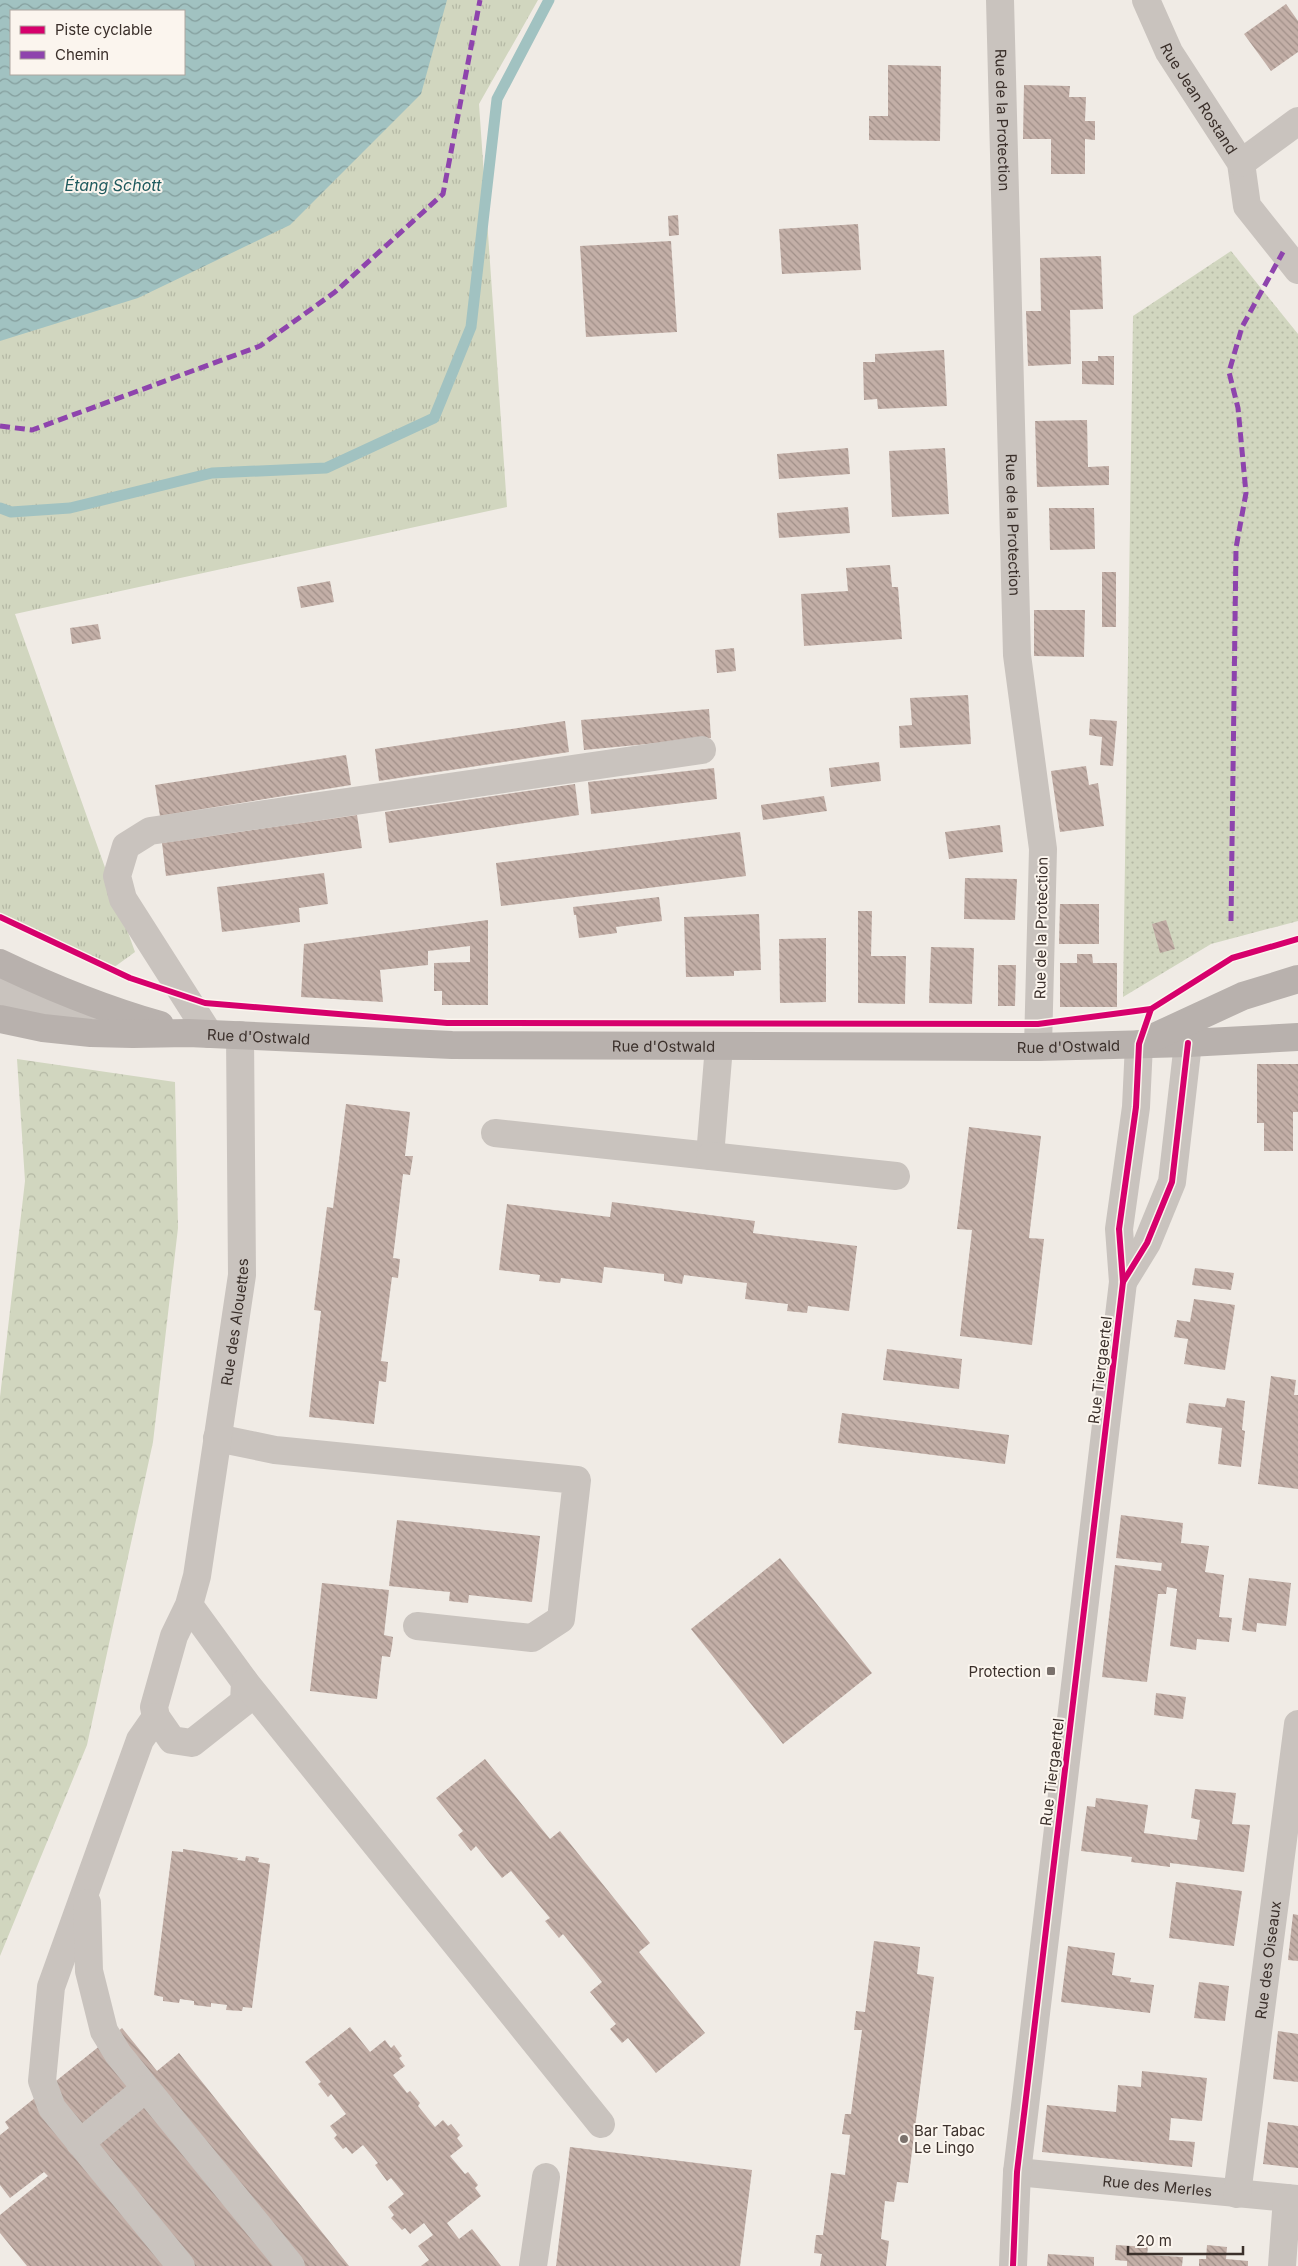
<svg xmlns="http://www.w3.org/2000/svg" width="1298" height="2266" viewBox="0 0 1298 2266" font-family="Inter,sans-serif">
  <defs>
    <pattern id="grass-tufts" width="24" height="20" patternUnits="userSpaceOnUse" patternTransform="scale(1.25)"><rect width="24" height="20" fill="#d1d6bf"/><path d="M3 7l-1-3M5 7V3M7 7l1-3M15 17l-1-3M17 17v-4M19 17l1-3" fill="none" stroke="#b4b8a4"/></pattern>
    <pattern id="forest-crowns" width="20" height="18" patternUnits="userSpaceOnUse" patternTransform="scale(1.25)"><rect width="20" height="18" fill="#d1d6bf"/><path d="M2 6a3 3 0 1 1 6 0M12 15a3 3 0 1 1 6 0" fill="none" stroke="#b4b8a4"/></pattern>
    <pattern id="park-dots" width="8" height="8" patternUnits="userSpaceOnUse" patternTransform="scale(1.25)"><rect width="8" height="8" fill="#d1d6bf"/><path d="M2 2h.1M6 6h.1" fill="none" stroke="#b4b8a4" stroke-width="1.8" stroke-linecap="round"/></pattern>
    <pattern id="water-waves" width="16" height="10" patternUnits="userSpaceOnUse" patternTransform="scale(1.25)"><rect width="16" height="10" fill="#a1c2c1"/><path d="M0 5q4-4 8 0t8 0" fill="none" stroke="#849e9d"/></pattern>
    <pattern id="building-back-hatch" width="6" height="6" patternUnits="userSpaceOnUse" patternTransform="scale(1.25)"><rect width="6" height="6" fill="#c3afa7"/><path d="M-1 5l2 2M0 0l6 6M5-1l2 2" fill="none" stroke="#a08f88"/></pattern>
  </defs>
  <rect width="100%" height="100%" fill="#f0ebe5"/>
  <path fill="url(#grass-tufts)" fill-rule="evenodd" d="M0 0H538L479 104 507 507 15 614 135 952 113 968 0 916ZM11 11H184V74H11Z"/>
  <polygon fill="url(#forest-crowns)" points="17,1059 175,1082 178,1228 153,1442 87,1745 0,1956 0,1397 25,1181"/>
  <polygon fill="url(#park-dots)" points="1231,251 1298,334 1298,921 1211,944 1123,997 1133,316"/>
  <path fill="url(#water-waves)" fill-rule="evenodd" d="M0 0H447L421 94 290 225 138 298 0 341ZM11 11H184V74H11Z"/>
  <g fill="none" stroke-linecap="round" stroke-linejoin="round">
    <polyline stroke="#a1c2c1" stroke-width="11" points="0,508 11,512 70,508 212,473 326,468 434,418 471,327 497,99 549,0"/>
  </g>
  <g fill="url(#building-back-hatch)">
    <polygon points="1286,4 1298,21 1298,52 1271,71 1244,34"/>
    <polygon points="888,65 941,66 940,141 869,140 869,116 888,116"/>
    <polygon points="1024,85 1070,86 1069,97 1086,97 1085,121 1095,121 1095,140 1085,139 1085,174 1051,174 1051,139 1023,139"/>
    <polygon points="678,215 679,235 669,236 668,216"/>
    <polygon points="858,224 861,270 782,274 779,229"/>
    <polygon points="671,241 677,332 586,337 580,246"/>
    <polygon points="1101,256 1103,309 1070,310 1071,364 1028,366 1026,311 1041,311 1040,258"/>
    <polygon points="944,350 947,406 878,409 877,399 864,400 863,362 875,362 875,354"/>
    <polygon points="1098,356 1114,356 1114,385 1082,384 1082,361 1098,361"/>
    <polygon points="1087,420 1088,467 1109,466 1109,485 1037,487 1035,421"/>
    <polygon points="848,448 850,474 779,479 777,454"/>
    <polygon points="945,448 949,514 892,517 889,451"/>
    <polygon points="848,507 850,533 779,538 777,513"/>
    <polygon points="1049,508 1094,508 1095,549 1050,550"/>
    <polygon points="890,565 892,587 898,587 902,639 804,646 801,594 848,591 846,568"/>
    <rect x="1102" y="572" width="14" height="55"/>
    <polygon points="330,581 334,602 301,608 297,587"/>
    <polygon points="1034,610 1085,610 1084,657 1034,656"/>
    <polygon points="98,624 101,639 72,644 70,628"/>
    <polygon points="734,648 736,671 717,673 715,650"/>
    <polygon points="968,695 971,744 900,748 899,726 912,725 910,698"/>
    <polygon points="709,709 711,738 584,750 581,720"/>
    <polygon points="1090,719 1117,721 1113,766 1100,765 1102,737 1089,735"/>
    <polygon points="565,721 569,752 379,781 375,749"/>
    <polygon points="346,755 351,785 160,816 155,785"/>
    <polygon points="879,762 881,781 831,787 829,768"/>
    <polygon points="1086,766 1089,785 1098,783 1104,826 1060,832 1051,771"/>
    <polygon points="714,768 717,799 591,814 588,782"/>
    <polygon points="575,784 579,815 389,843 385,812"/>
    <polygon points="824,796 827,811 763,820 761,805"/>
    <polygon points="357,815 362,848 166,876 162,843"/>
    <polygon points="1000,825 1003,852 949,859 945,832"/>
    <polygon points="740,832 746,876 501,906 496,863"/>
    <polygon points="324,873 328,904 299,908 300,922 222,932 217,887"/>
    <polygon points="965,878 1017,879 1015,920 964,919"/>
    <polygon points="659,897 662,921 616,927 617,933 579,938 576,915 574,915 573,907"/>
    <polygon points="1060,904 1099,904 1099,944 1059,944"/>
    <polygon points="858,911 872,911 871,956 906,956 905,1004 858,1003"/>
    <polygon points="759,914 761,970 734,971 734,976 686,977 684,917"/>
    <polygon points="488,920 488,1005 442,1005 442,991 434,991 434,963 470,962 470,946 428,951 428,965 380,970 383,1002 301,997 304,944"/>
    <polygon points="1166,920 1175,949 1160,953 1152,924"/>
    <polygon points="826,938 826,1002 780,1003 779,939"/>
    <polygon points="931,947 974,948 972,1004 929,1003"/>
    <polygon points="1077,954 1092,954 1093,963 1117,963 1117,1007 1060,1007 1060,963 1077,963"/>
    <polygon points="998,965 1016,965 1015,1006 998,1006"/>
    <polygon points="1257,1064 1298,1064 1298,1112 1293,1112 1293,1151 1264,1151 1264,1123 1257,1123"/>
    <polygon points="346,1104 410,1112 405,1156 413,1156 410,1175 403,1174 393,1258 400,1259 399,1268 398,1278 392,1277 381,1361 388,1362 386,1382 379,1381 374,1424 309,1417 321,1311 314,1310 327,1207 333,1208"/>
    <polygon points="969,1127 1041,1136 1029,1238 1044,1239 1032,1345 960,1336 972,1230 957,1229"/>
    <polygon points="612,1202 755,1221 753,1233 857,1246 849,1311 808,1306 807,1313 787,1311 788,1304 745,1299 747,1283 684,1275 682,1284 664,1281 664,1274 604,1267 602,1283 561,1278 560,1283 539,1281 540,1275 499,1270 507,1204 610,1217"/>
    <polygon points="1195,1268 1234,1273 1231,1290 1192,1285"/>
    <polygon points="1194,1299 1235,1305 1225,1370 1184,1364 1188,1339 1174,1337 1177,1320 1190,1322"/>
    <polygon points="887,1349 962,1359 959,1389 883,1380"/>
    <polygon points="1271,1376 1296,1380 1294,1395 1298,1395 1298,1489 1258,1484"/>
    <polygon points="1227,1398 1245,1401 1242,1430 1245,1431 1241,1467 1218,1464 1222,1428 1186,1423 1189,1403 1225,1407"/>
    <polygon points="842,1413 1009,1435 1005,1464 838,1443"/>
    <polygon points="1121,1515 1183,1523 1181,1543 1209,1546 1205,1572 1224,1575 1219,1617 1232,1618 1229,1642 1197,1639 1196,1650 1170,1646 1177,1589 1167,1587 1166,1594 1158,1594 1147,1682 1102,1677 1115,1565 1161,1571 1162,1563 1116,1558"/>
    <polygon points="397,1520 540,1536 532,1602 469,1595 468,1603 449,1601 450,1592 389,1586"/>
    <polygon points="780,1558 872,1673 783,1744 691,1629"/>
    <polygon points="1249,1578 1291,1583 1286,1626 1257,1623 1256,1632 1242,1630"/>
    <polygon points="322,1583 389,1590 384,1635 393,1637 392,1646 390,1657 382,1656 377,1699 310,1691"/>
    <polygon points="1156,1693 1186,1697 1183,1719 1154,1715"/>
    <polygon points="485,1759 550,1839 560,1831 650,1943 639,1952 705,2033 656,2073 628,2038 622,2043 610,2029 616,2024 590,1992 602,1982 563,1934 559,1938 545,1921 550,1918 511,1871 502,1878 476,1846 471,1851 458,1835 463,1831 436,1798"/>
    <polygon points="1195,1789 1236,1793 1232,1824 1250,1825 1244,1872 1170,1863 1170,1867 1131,1862 1132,1857 1081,1851 1087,1806 1095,1807 1096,1798 1148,1805 1144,1833 1197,1840 1200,1820 1191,1818"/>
    <polygon points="183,1849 238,1858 237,1860 245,1861 246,1856 259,1858 258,1862 270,1864 252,2008 243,2007 242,2011 226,2010 227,2005 211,2003 211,2007 194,2005 194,2001 180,1999 179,2003 163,2001 163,1997 154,1995 172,1851 183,1852"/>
    <polygon points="1176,1882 1242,1891 1234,1946 1169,1938"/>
    <polygon points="1293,1914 1298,1915 1298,1961 1288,1960"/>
    <polygon points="874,1941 920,1947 917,1974 934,1977 908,2183 897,2182 894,2202 885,2201 881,2239 889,2241 886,2266 820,2266 822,2254 814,2253 816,2235 823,2235 831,2173 845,2175 850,2135 842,2134 845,2114 851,2114 862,2030 854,2030 856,2011 865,2012"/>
    <polygon points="1068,1946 1115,1953 1112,1975 1131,1978 1130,1982 1154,1985 1150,2013 1061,2002"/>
    <polygon points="1199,1982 1229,1986 1225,2021 1194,2018"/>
    <polygon points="350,2027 370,2052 385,2040 391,2048 394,2045 402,2056 399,2058 405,2066 393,2075 407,2093 410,2091 420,2103 418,2106 435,2127 443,2120 448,2126 451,2124 460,2135 457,2138 463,2146 450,2156 465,2174 468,2172 478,2185 475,2188 481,2196 447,2223 459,2239 472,2229 501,2266 421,2266 429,2260 418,2246 433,2235 424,2223 410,2234 405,2228 402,2230 391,2218 394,2215 388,2207 404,2194 391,2178 387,2181 375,2165 378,2163 363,2145 352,2154 346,2147 343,2149 334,2138 337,2135 330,2126 346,2114 331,2094 328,2097 318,2084 321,2082 305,2062"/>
    <polygon points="122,2028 157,2071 179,2053 349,2266 27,2266 0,2233 0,2215 48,2176 44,2172 10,2198 0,2185 0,2135 9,2128 5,2122"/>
    <polygon points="1278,2031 1298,2034 1298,2082 1273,2079"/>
    <polygon points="1142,2071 1207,2078 1202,2121 1171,2118 1169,2140 1195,2142 1192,2167 1042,2152 1047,2105 1116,2112 1118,2085 1141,2087"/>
    <polygon points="1268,2122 1298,2126 1298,2168 1263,2164"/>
    <polygon points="570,2147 752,2170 740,2266 556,2266"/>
    <polygon points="1116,2245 1148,2247 1147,2255 1183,2257 1182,2266 1127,2266 1127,2261 1115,2260"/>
    <polygon points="1207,2245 1227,2247 1226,2259 1248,2261 1248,2266 1199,2266 1199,2259 1206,2259"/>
    <polygon points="1048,2254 1094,2257 1094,2266 1047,2266"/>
  </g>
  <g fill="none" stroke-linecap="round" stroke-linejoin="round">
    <g stroke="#c9c3be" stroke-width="28">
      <path id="s1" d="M1000 0 1017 655 1043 849 1038 1047"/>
      <path id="s2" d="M1146 0 1169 52 1241 163 1247 206 1298 270"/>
      <polyline points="1241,163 1298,121"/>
      <polyline points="0,990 51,1010 113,1012"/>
      <polyline points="209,1034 123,899 117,876 126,846 150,831 702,750"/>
      <polyline points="495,1133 710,1156 719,1046"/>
      <polyline points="710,1156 896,1176"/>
      <polyline points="1123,1282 1147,1243 1172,1182 1188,1043"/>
      <polyline points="217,1438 275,1450 577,1480 561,1619 532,1638 417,1626"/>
      <path id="s3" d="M189 1605 245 1682 244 1702 192 1743 172 1740 156 1717 154 1707 174 1636 189 1605 197 1576 242 1275 240 1035"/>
      <polyline points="245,1682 601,2124"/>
      <polyline points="156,1717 140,1740 51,1987 42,2081 52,2108 181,2266"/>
      <polyline points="87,1903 89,1971 104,2031 118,2054 291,2266"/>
      <polyline points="80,2143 145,2089"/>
      <path id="s4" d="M1017 2172 1298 2199"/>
      <path id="s5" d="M1237 2194 1298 1724"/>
      <polyline points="533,2266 546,2177"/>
      <polyline points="1013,2266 1017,2172 1025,2106 1123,1282 1119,1229 1136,1107 1139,1044"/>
      <polyline points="1282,2266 1287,2198"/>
    </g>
    <g stroke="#b8b1ad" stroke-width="28">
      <path d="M0 963C52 988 104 1009 160 1025"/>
      <path id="s6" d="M0 1019 43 1028 91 1033 133 1034 188 1033 452 1045 1038 1047 1188 1043 1298 1037"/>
      <polyline points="1150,1039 1243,996 1298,979"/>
    </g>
    <g stroke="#8e44ad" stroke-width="5" stroke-dasharray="10 5" stroke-linecap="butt">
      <polyline points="0,426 32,430 260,346 335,292 443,194 480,0"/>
      <polyline points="1231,921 1236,548 1246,493 1238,408 1229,372 1242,327 1283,252"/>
    </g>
    <defs>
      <g id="cycleway">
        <polyline points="0,917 130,978 205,1003 447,1023 1038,1024 1151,1009 1232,958 1298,939"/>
        <polyline points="1123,1282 1147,1243 1172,1182 1188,1043"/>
        <polyline points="1013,2266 1017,2172 1025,2106 1123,1282 1119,1229 1136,1107 1139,1044 1151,1009"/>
      </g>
    </defs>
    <use href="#cycleway" stroke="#fbf5ee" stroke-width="9"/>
    <use href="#cycleway" stroke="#d6006c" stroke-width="6"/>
  </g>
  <g fill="#7a716c" stroke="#fbf5ee" stroke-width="2">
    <rect x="1046" y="1666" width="10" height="10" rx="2.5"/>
    <circle cx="904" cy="2139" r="5"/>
  </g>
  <g text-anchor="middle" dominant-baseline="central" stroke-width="4" stroke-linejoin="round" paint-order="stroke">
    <g font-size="15" fill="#3b302b" stroke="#fbf5ee">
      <text stroke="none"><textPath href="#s2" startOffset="112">Rue Jean Rostand</textPath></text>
      <text stroke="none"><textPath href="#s1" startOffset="120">Rue de la Protection</textPath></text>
      <text stroke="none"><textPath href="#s1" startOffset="525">Rue de la Protection</textPath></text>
      <text transform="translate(1041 928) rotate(-89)">Rue de la Protection</text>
      <text stroke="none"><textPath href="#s6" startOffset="260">Rue d'Ostwald</textPath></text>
      <text stroke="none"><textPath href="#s6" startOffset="665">Rue d'Ostwald</textPath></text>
      <text stroke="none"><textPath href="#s6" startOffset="1070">Rue d'Ostwald</textPath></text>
      <text stroke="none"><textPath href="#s3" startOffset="635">Rue des Alouettes</textPath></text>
      <text transform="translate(1100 1370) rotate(-83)">Rue Tiergaertel</text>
      <text transform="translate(1052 1772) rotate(-83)">Rue Tiergaertel</text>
      <text stroke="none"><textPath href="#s5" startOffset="236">Rue des Oiseaux</textPath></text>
      <text stroke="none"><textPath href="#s4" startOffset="141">Rue des Merles</textPath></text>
    </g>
    <g font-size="15" fill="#3b302b" stroke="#fbf5ee" text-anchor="end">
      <text x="1041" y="1671">Protection</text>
      <text x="914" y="2130" text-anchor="start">Bar Tabac<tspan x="914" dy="17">Le Lingo</tspan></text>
    </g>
    <g font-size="16" font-style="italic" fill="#1f5a5e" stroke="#fbf5ee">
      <text x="113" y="185">Étang Schott</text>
    </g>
  </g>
  <rect x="10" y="10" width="175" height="65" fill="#fbf5ee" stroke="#aea6a0"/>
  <rect x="20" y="26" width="25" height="8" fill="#d6006c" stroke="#aea6a0"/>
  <text x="55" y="35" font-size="15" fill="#3b302b">Piste cyclable</text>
  <rect x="20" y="51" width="25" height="8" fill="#8e44ad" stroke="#aea6a0"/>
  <text x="55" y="60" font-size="15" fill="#3b302b">Chemin</text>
  <path d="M1128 2246v8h115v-8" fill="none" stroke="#3b302b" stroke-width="2.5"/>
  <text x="1136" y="2246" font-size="15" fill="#3b302b" stroke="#fbf5ee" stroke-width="4" paint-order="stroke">20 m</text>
</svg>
